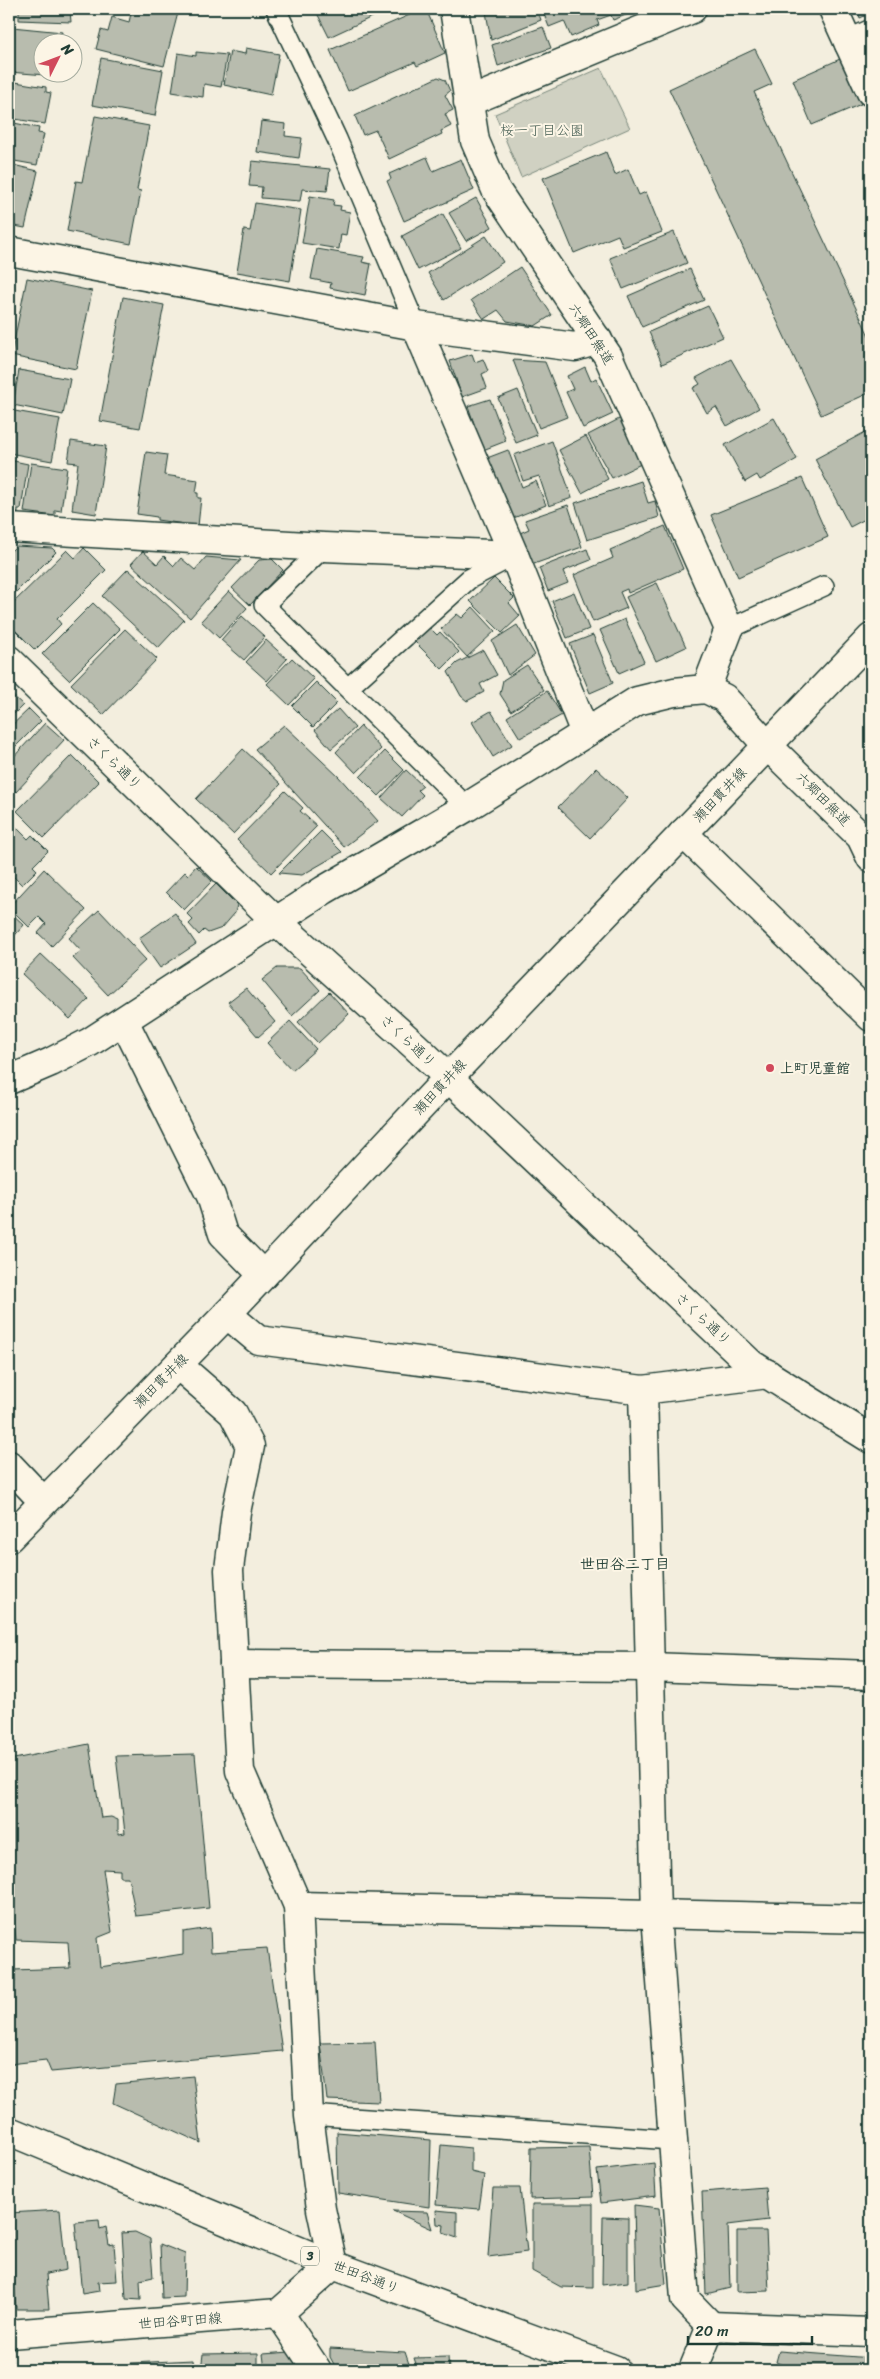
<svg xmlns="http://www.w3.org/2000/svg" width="880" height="2379" viewBox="0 0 880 2379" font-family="Sriracha,'Klee One',sans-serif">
  <rect width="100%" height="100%" fill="#f3eede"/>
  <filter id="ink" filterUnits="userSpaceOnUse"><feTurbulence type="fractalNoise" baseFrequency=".02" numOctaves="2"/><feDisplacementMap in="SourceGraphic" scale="10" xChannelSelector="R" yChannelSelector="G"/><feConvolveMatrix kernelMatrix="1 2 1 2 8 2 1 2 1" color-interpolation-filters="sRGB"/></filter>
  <g filter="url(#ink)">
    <polygon fill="#d0d1c2" stroke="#78877b" points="601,68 630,128 521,177 495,114"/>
    <g fill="#b8bcae" stroke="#1f3d34">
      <polygon points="19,9 86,9 86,12 70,11 71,22 19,20"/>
      <polygon points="132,9 147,13 148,9 179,9 164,66 96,49 101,30 108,32 112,17 129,22"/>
      <polygon points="315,9 382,9 383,12 329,37"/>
      <polygon points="423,9 426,9 445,53 417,66 415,62 348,91 330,50"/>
      <polygon points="493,9 537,9 541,20 491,40 486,12"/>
      <polygon points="542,9 641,9 613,20 611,15 597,20 599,25 571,37 564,21 549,27"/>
      <polygon points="857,9 871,9 871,13 860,18"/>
      <polygon points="12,27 62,32 61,42 42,42 42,72 59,72 58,76 9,72"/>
      <polygon points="543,27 551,48 498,66 492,45"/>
      <polygon points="246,48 279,54 271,95 224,85 230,51 245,54"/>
      <polygon points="755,49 772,84 754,92 871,340 871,392 821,415 669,89"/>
      <polygon points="196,52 227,55 221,87 204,84 203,97 172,92 178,53 196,56"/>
      <polygon points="101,58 163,70 155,116 92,105"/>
      <polygon points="840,59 861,104 812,125 793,80"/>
      <polygon points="438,77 445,80 450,91 445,95 453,110 445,114 451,126 441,131 442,134 389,159 376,130 363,135 355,116"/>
      <polygon points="9,81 46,87 46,92 51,93 45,124 9,118"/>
      <polygon points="95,116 149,126 137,190 141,191 131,244 67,231 76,181 82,182"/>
      <polygon points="261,121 286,124 285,136 302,138 299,158 257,152"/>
      <polygon points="9,122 39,128 38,133 44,134 37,165 9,160"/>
      <polygon points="606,152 615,175 628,169 639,195 646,192 662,232 623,247 618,235 574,253 543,178"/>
      <polygon points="427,157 433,171 461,159 474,190 404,221 387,181 391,179 389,174"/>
      <polygon points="252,161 330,169 327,191 302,189 300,201 261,198 262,187 249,186"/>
      <polygon points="9,164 38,171 25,228 9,225"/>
      <polygon points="310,196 334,200 333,205 341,206 340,210 350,212 346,235 341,234 339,249 302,243"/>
      <polygon points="476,198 492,227 466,241 449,213"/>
      <polygon points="255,203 301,210 290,281 237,272 244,230 250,231"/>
      <polygon points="443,214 461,248 418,270 402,236"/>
      <polygon points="674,232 687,263 623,289 610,258"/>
      <polygon points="486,236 503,262 444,300 428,273"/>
      <polygon points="317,249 364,257 362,262 371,264 365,295 330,288 331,283 311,279"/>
      <polygon points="520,267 552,315 535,326 507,321 498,310 484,319 471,300"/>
      <polygon points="690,269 704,300 642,327 628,296"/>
      <polygon points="27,278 92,291 76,369 11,356"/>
      <polygon points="123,297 164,305 140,428 100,421"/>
      <polygon points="708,306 723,337 662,364 649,332"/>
      <polygon points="472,354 475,362 483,359 488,371 482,374 487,388 462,397 450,361"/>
      <polygon points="731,359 759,408 727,426 716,407 707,413 693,388 700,384 696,378"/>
      <polygon points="513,360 545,362 567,417 539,428"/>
      <polygon points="585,367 591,381 596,378 613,414 583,428 566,392 573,389 567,376"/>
      <polygon points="19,370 70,379 63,415 13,405"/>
      <polygon points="518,390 537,435 516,443 498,398"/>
      <polygon points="490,399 506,441 483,450 468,406"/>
      <polygon points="9,410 60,419 52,461 9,453"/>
      <polygon points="621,418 643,463 612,478 588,435"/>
      <polygon points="774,418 797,459 760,480 757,475 745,482 725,445"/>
      <polygon points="871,429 871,516 850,527 815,459"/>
      <polygon points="586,436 608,479 582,493 559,450"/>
      <polygon points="71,441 106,446 96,514 72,510 78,463 68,462"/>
      <polygon points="552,441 572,498 549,506 539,476 523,481 514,455"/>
      <polygon points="508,450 522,487 536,481 546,505 511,519 487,458"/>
      <polygon points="146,452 167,455 164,475 198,480 196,493 198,493 198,498 201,498 198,526 157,520 157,517 137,514"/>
      <polygon points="9,460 28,464 21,509 18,509 18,513 9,512"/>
      <polygon points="31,463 67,468 61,511 55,510 55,516 24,512"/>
      <polygon points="802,478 828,537 738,577 711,515"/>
      <polygon points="641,481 648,503 655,501 659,517 587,540 575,503"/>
      <polygon points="568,505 582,547 531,565 520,533 529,529 525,520"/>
      <polygon points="665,526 683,569 628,593 627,589 620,592 627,608 593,622 574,575 613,558 610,550"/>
      <polygon points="16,546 52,548 56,552 9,599 9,553"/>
      <polygon points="84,548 106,570 57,619 61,624 35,650 9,624 9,607 67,550 75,558"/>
      <polygon points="587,549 591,560 563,571 568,583 548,591 539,568"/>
      <polygon points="143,551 157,564 164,556 174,566 181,558 195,570 206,557 241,560 190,618 131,564"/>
      <polygon points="272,559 283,570 250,605 232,588 259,560"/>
      <polygon points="128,569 184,620 158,648 102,596"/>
      <polygon points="494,578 514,598 509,603 520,616 502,633 470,601"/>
      <polygon points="657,583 686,647 656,661 626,597"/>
      <polygon points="229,591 247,608 219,638 201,621"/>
      <polygon points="574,592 589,629 567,638 552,601"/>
      <polygon points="93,603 120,629 69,680 42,654"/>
      <polygon points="473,607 495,631 467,657 441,629 457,614 462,618"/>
      <polygon points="242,616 265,637 244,660 221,640"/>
      <polygon points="625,619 644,662 619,673 600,630"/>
      <polygon points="517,625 535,655 508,675 492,641"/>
      <polygon points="429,627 437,635 440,632 459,652 442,669 415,642"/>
      <polygon points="125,629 157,659 103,715 71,684"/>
      <polygon points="593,635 613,683 590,693 570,644"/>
      <polygon points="266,640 287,659 267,681 246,662"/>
      <polygon points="483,650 497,675 480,684 484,692 467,701 461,696 448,672 457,663"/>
      <polygon points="292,658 314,679 289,705 267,684"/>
      <polygon points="527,665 544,690 511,711 500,694 503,680"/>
      <polygon points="316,682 337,703 313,727 292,706"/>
      <polygon points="547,691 562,715 520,738 507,717"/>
      <polygon points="9,692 23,705 9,719"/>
      <polygon points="29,709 41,721 9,753 9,728"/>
      <polygon points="338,709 355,728 331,749 315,730"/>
      <polygon points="491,711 512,745 493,757 472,722"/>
      <polygon points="45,723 64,740 16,792 9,785 9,762"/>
      <polygon points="284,725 339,777 378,821 344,847 255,749"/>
      <polygon points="361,726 381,749 356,773 336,752"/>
      <polygon points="243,749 281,784 233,834 196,799"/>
      <polygon points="385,751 404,770 379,796 360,777"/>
      <polygon points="72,755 99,782 44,838 17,811"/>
      <polygon points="596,768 628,798 590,838 558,807"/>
      <polygon points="406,770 423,786 418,790 423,795 402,817 381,798"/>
      <polygon points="285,791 303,808 300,811 317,826 271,873 237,840"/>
      <polygon points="10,821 28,839 32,835 48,851 33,866 37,870 22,885 9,872"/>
      <polygon points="321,831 342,852 302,875 279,873"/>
      <polygon points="196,866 212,881 184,910 166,892 185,872 188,875"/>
      <polygon points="44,869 86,910 52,946 38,933 46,924 39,917 29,927 9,907"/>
      <polygon points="216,884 237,905 235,913 222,928 208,933 204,930 199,935 189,924 193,920 187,914"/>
      <polygon points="99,910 146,960 108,995 73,958 81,951 69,938"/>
      <polygon points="9,911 24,925 9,942"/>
      <polygon points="175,913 196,944 160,968 139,938"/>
      <polygon points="41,954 89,999 70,1019 22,974"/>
      <polygon points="277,968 300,968 320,990 292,1016 262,980"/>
      <polygon points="246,988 275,1022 258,1037 228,1002"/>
      <polygon points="329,992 349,1014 318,1043 298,1022"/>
      <polygon points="290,1021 316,1049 292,1070 267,1043"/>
      <polygon points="89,1744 101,1818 111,1817 118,1820 118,1834 125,1833 116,1756 195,1754 209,1908 136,1916 128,1877 120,1877 120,1870 103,1869 112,1932 97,1938 100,1967 183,1954 183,1932 210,1928 211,1952 267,1948 282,2051 51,2072 46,2060 9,2064 9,1984 15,1982 13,1970 70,1968 68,1942 16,1940 9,1864 9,1760"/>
      <polygon points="375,2042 379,2102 327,2100 320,2043"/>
      <polygon points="193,2076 201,2143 113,2103 116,2084"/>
      <polygon points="337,2132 431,2140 429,2207 338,2193"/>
      <polygon points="441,2145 471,2148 471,2172 484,2175 479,2209 436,2205"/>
      <polygon points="589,2147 593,2197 530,2199 531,2148"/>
      <polygon points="654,2163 656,2196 601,2203 597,2170"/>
      <polygon points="765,2187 768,2220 728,2225 730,2288 706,2294 702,2192"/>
      <polygon points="493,2188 520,2188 527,2252 488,2257"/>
      <polygon points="532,2204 593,2204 593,2288 561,2287 532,2271"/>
      <polygon points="634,2205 659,2208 666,2284 636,2289"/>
      <polygon points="60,2210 66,2270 46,2274 49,2309 16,2309 9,2213"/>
      <polygon points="436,2210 457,2212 457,2238 443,2233 444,2225 437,2224"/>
      <polygon points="393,2211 427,2212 432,2229"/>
      <polygon points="603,2217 628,2218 628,2282 602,2285"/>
      <polygon points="99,2220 100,2229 106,2227 109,2245 114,2244 117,2281 98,2282 99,2291 82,2294 75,2222"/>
      <polygon points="737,2231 766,2231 769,2291 737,2292"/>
      <polygon points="135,2232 150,2239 153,2277 140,2280 141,2300 126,2299 122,2233"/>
      <polygon points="160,2244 185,2254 184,2297 162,2298"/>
      <polygon points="330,2348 405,2352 411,2370 337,2370 330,2357"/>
      <polygon points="779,2351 871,2358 871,2370 793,2370 776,2362"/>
      <polygon points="290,2352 300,2370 265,2370 263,2354"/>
      <polygon points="258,2353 258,2370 201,2370 203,2354"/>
      <polygon points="448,2357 449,2370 418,2370 414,2358"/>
      <polygon points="193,2360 194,2370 131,2370 131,2363"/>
    </g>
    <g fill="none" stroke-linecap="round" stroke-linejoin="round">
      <defs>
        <g id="service">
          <polyline points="276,9 337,139 416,326"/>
          <polyline points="324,547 264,605 467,807"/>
          <polyline points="729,629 824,586"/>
          <polyline points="348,688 469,579 513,556"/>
          <polyline points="309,2115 672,2140"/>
        </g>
        <g id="minor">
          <polyline points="454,9 475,141 496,190 608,356 729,629 706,689"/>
          <polyline points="833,9 849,44"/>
          <polyline points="871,34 849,44 871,92"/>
          <polyline points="468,102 692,9"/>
          <polyline points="9,251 416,326 514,555 585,733"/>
          <polyline points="416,326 575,347 598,340"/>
          <polyline points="9,528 324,547 514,555"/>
          <polyline points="9,660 276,921 415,1046 751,1364 871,1439"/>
          <polyline points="767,745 861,837 871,858"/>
          <polyline points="683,833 871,1017"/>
          <polyline points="124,1021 211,1196 223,1234 263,1275"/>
          <polyline points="227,1314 258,1340 643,1390 768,1374"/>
          <polyline points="178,1365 233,1413 250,1446 236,1512 229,1570 240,1771 298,1906 309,2115 321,2209 333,2265"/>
          <polyline points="643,1390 656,1915 685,2299 711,2326"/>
          <polyline points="9,1465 43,1501"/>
          <polyline points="234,1664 650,1667 871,1675"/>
          <polyline points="298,1906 871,1919"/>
          <polyline points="279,2313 317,2370"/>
        </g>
        <polyline id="tertiary" points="9,1080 51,1062 90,1042 324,890 467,807 637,701 674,692 706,689 724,698 767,745"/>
        <polyline id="secondary" points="9,1538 227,1314 448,1078 871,638"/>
        <g id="primary">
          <polyline points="9,2131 333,2265 616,2370"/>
          <polyline points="9,2334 279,2313 333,2265"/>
          <polyline points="693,2370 711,2326 871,2332"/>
        </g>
      </defs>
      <use href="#service" stroke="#1f3d34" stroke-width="22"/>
      <use href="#minor" stroke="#1f3d34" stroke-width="31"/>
      <use href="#tertiary" stroke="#1f3d34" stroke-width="31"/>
      <use href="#secondary" stroke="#1f3d34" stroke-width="31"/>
      <use href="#primary" stroke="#1f3d34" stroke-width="31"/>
      <use href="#service" stroke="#fcf5e5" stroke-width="19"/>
      <use href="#minor" stroke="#fcf5e5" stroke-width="28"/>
      <use href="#tertiary" stroke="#fcf5e5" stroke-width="28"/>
      <use href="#secondary" stroke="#fcf5e5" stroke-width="28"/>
      <use href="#primary" stroke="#fcf5e5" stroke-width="28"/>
    </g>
  </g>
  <circle fill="#d1495b" stroke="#fcf5e5" stroke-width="2" cx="770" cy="1068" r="5"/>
  <g text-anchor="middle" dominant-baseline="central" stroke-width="4" stroke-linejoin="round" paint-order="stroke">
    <rect fill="#fcf5e5" stroke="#617469" stroke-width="1" x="301" y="2246.5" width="18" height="19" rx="4"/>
    <g font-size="12" font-weight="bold" fill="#1f3d34">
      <text x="310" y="2256">3</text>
    </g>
    <g font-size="14" fill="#425b50" stroke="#fcf5e5">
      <text x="542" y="130">桜一丁目公園</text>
    </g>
    <g font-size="14" fill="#1f3d34" stroke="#fcf5e5">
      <text transform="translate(591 334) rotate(57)">六郷田無道</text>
      <text transform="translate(114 763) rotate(44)">さくら通り</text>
      <text transform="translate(720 795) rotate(-46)">瀬田貫井線</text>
      <text transform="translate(823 799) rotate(45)">六郷田無道</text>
      <text transform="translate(408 1041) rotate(43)">さくら通り</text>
      <text transform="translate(440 1087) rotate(-47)">瀬田貫井線</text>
      <text transform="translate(703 1319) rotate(43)">さくら通り</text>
      <text transform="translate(161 1381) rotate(-45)">瀬田貫井線</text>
      <text transform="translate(366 2277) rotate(21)">世田谷通り</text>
      <text transform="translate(180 2321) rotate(-4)">世田谷町田線</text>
    </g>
    <g font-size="14" font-weight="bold" fill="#1f3d34" stroke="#fcf5e5" text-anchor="start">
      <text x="780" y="1068">上町児童館</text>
    </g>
    <g font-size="15" font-weight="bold" fill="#1f3d34" stroke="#fcf5e5">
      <text x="625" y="1564">世田谷二丁目</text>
    </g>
  </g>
  <rect width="880" height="2379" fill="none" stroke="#fcf5e5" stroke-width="30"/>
  <rect x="15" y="15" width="850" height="2349" fill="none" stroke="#1f3d34" stroke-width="2" filter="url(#ink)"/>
  <g transform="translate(58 58) rotate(48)"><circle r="24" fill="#fcf5e5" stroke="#a4ab9e"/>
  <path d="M0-4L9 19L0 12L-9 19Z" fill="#d1495b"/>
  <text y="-8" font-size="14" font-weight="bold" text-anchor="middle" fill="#1f3d34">N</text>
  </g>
  <path d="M688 2336v8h124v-8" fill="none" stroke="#1f3d34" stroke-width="2.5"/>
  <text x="695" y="2336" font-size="15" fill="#1f3d34" stroke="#fcf5e5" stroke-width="4" paint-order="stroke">20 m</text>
</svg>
